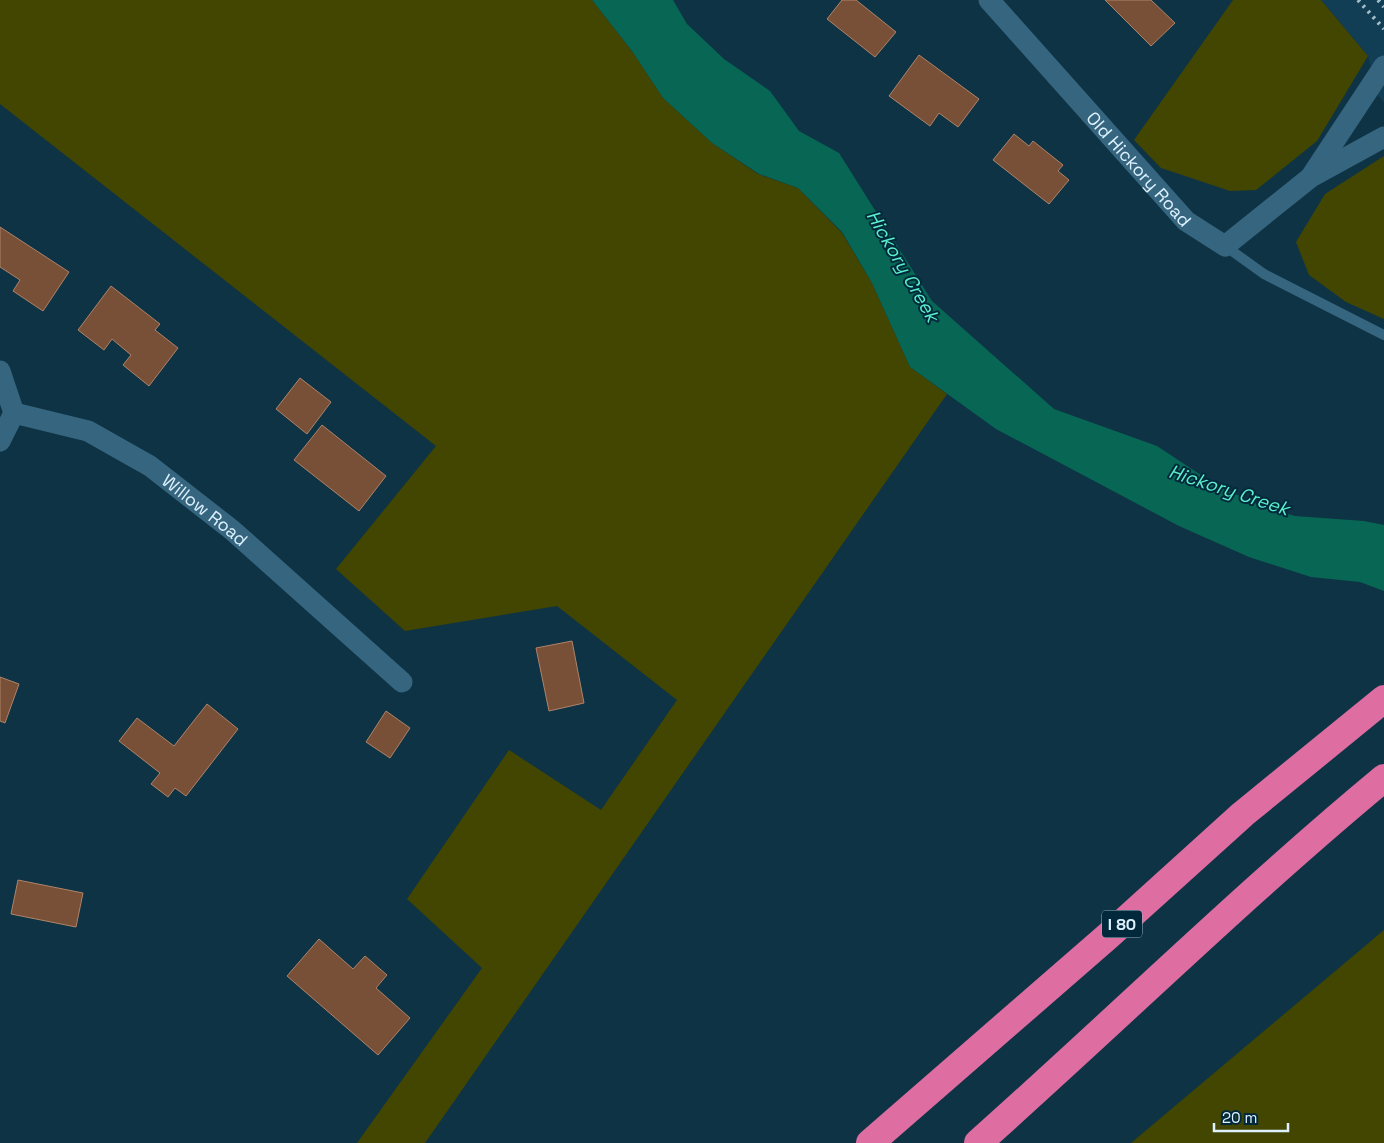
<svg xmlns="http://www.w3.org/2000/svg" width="1384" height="1143" viewBox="0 0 1384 1143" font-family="'Space Grotesk',sans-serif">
  <rect width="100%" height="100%" fill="#0e3345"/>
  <polygon fill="#113e54" points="1321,0 1384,0 1384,103 1377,94 1368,56"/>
  <g fill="#424600">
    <polygon points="0,0 592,0 632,51 663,98 712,143 758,174 798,188 842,233 872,283 910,367 947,394 425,1143 357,1143 482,968 407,899 509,750 601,810 677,700 557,606 405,631 336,569 436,446 0,104"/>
    <polygon points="1233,0 1321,0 1368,56 1317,141 1256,190 1230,191 1161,168 1134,140"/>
    <polygon points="1384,156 1384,319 1346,302 1309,275 1296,242 1325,194"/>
    <polygon points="1384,930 1384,1143 1131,1143"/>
  </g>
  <polygon fill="#076754" points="592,0 673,0 687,24 724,59 770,91 799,131 839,153 932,301 1054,409 1157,446 1216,485 1261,506 1295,516 1364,521 1384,525 1384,591 1360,582 1311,577 1249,557 1179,526 996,429 910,367 872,283 842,232 798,188 759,174 712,143 663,98 632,51"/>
  <g fill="#785037" stroke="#af8368">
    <polygon points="842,0 856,0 896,32 875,57 827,19"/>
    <polygon points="1105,0 1151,0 1175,23 1151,46"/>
    <polygon points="919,55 979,99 958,127 939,113 930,126 889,96"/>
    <polygon points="1014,134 1029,146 1033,141 1063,165 1058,171 1069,180 1049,204 993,160"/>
    <polygon points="0,227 69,272 43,311 13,291 20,280 0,267"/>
    <polygon points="111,286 160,324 155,330 178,348 149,386 123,365 131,355 112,339 104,350 78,330"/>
    <polygon points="300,378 331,402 307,434 276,409"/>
    <polygon points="322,425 386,476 359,511 294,460"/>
    <polygon points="572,641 584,703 549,711 536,648"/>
    <polygon points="0,677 19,684 5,723 0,721"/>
    <polygon points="207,704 238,729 186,796 175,788 168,797 151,784 160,773 119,741 137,718 174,746"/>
    <polygon points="386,711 410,728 390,758 366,742"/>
    <polygon points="18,880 83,893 76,927 11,914"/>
    <polygon points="319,939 353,969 365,956 387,975 376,988 410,1018 378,1055 287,976"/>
  </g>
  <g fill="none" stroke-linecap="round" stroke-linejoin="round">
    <polyline stroke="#36667f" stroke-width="10" points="1225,246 1264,274 1384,335"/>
    <g stroke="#36667f" stroke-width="21">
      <path id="s1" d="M989 0 1186 221 1225 246 1311 177 1384 137"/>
      <polyline points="1312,175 1384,66"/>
      <path id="s2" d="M0 371 14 413 88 431 150 466 232 530 402 682"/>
      <polyline points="0,441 14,413"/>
    </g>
    <g stroke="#de6da1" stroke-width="28">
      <polyline points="870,1143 1108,936 1243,814 1384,699"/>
      <path d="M978 1143C1114 1022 1244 894 1384 778"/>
    </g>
    <g stroke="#a4bdca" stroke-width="4" stroke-dasharray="2.5 5" stroke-linecap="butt">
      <polyline points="1358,0 1384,29"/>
      <polyline points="1378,0 1384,7"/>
    </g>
  </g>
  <g text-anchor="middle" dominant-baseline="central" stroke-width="4" stroke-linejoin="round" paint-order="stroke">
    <rect fill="#02293b" stroke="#9cb6c4" stroke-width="1" x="1102" y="910.5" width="40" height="27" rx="4"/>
    <g font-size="16" font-weight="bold" fill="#def2fe">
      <text x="1122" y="924">I 80</text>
    </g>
    <g font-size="18" fill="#def2fe" stroke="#02293b">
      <text stroke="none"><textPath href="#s1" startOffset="226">Old Hickory Road</textPath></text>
      <text stroke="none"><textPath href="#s2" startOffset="262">Willow Road</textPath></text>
    </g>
    <g font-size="19" font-style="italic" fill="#5aefca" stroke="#02293b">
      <text transform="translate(903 266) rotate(60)">Hickory Creek</text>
      <text transform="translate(1229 490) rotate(18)">Hickory Creek</text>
    </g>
  </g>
  <path d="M1214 1123v8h74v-8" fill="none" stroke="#def2fe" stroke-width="2.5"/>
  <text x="1222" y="1123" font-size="15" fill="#def2fe" stroke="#02293b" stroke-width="4" paint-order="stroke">20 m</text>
</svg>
